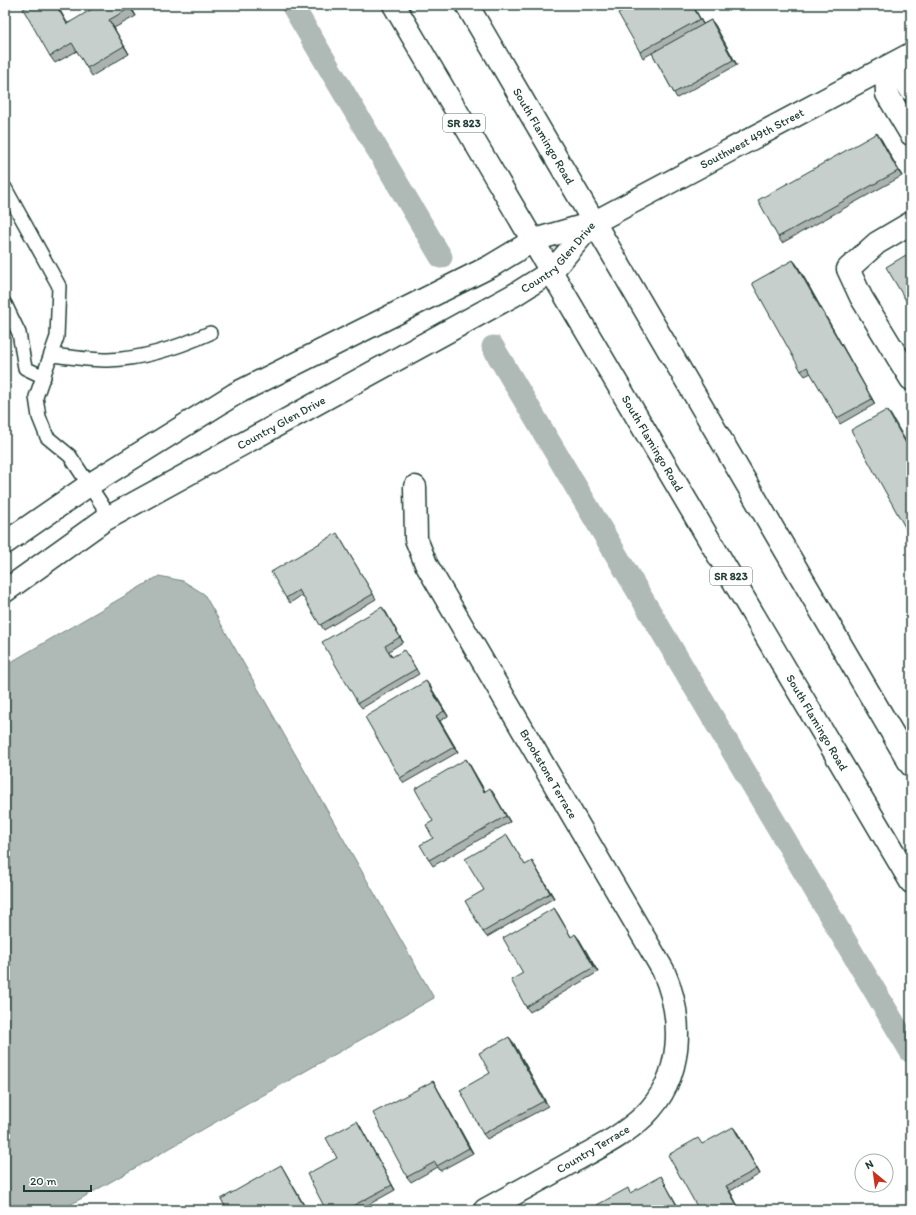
<svg xmlns="http://www.w3.org/2000/svg" width="916" height="1215" viewBox="0 0 916 1215" font-family="Itim,sans-serif">
  <rect width="100%" height="100%" fill="#fff"/>
  <filter id="ink" filterUnits="userSpaceOnUse"><feTurbulence type="fractalNoise" baseFrequency=".025" numOctaves="2"/><feDisplacementMap in="SourceGraphic" scale="8" xChannelSelector="R" yChannelSelector="G"/><feConvolveMatrix kernelMatrix="1 2 1 2 8 2 1 2 1" color-interpolation-filters="sRGB"/></filter>
  <g filter="url(#ink)">
    <polygon fill="#afbab7" stroke="#758883" points="159,576 183,581 204,594 434,998 61,1210 5,1210 5,669 11,662"/>
    <g fill="none" stroke-linecap="round" stroke-linejoin="round">
      <g stroke="#afbab7" stroke-width="23">
        <polyline points="292,5 441,257"/>
        <polyline points="493,347 911,1052"/>
      </g>
      <defs>
        <g id="service">
          <polyline points="5,188 59,286 57,337 36,397 39,417 47,437 70,456 110,517"/>
          <polyline points="5,304 19,333 25,368 44,377"/>
          <path d="M52 355C70 357 89 360 108 360 142 359 179 347 210 333"/>
        </g>
        <g id="minor">
          <polyline points="886,68 887,94 911,134"/>
          <polyline points="886,68 907,84 911,90"/>
          <polyline points="911,223 877,243 848,269 861,297 911,379"/>
          <path id="s1" d="M415 487 416 539 426 564 663 970C684 1018 684 1077 644 1116 623 1136 596 1149 570 1163 542 1179 514 1194 485 1210"/>
          <path id="s2" d="M5 543 89 485 235 394 491 266 534 240 593 223 911 54"/>
          <path id="s3" d="M5 591 104 520 514 295 552 271 593 223"/>
        </g>
        <g id="trunk">
          <path id="s4" d="M394 5 911 882"/>
          <path id="s5" d="M467 5 911 765"/>
        </g>
      </defs>
      <use href="#service" stroke="#1f3d34" stroke-width="16"/>
      <use href="#minor" stroke="#1f3d34" stroke-width="25"/>
      <use href="#trunk" stroke="#1f3d34" stroke-width="25"/>
      <use href="#service" stroke="#fff" stroke-width="13"/>
      <use href="#minor" stroke="#fff" stroke-width="22"/>
      <use href="#trunk" stroke="#fff" stroke-width="22"/>
    </g>
    <g fill="#abb2af" stroke="#1f3d34">
      <polygon points="130,5 136,16 114,28 129,54 92,76 87,68 77,51 55,63 50,56 67,23"/>
      <polygon points="633,5 693,5 703,24 711,20 715,25 737,65 677,98 674,93 652,53 643,58 640,52"/>
      <polygon points="881,139 902,176 782,243 778,237"/>
      <polygon points="793,260 797,265 875,404 840,424 837,418 811,373 805,376 801,371"/>
      <polygon points="340,538 376,599 324,630 302,595 290,603 286,598"/>
      <polygon points="382,607 403,642 389,651 392,657 408,655 419,674 362,708 358,703"/>
      <polygon points="430,686 448,716 440,721 458,752 404,783 400,778"/>
      <polygon points="466,759 485,791 494,794 510,822 433,866 429,860 433,838 433,821"/>
      <polygon points="507,835 525,865 535,866 554,898 487,937 483,932 484,890"/>
      <polygon points="558,914 571,937 579,939 598,972 530,1012 526,1007 523,973"/>
      <polygon points="513,1042 548,1106 487,1139 483,1134 490,1073"/>
      <polygon points="433,1081 436,1086 473,1153 440,1171 438,1167 411,1182 407,1177"/>
      <polygon points="360,1126 395,1190 359,1210 326,1210 337,1158"/>
      <polygon points="737,1132 760,1174 730,1191 740,1210 699,1210 703,1144"/>
    </g>
    <g fill="#8b918f" stroke="#1f3d34">
      <polygon points="56,5 57,5 72,31 67,24"/>
      <polygon points="129,5 130,5 136,16 130,8"/>
      <polygon points="692,5 693,5 703,24 700,19"/>
      <polygon points="109,20 114,28 129,54 124,46"/>
      <polygon points="711,20 715,25 737,65 733,60"/>
      <polygon points="877,133 881,139 902,176 898,171"/>
      <polygon points="793,260 797,265 875,404 872,399"/>
      <polygon points="887,410 891,415 911,450 911,452"/>
      <polygon points="382,607 386,612 403,642"/>
      <polygon points="426,681 430,686 448,716 444,711"/>
      <polygon points="436,716 440,721 458,752 454,747"/>
      <polygon points="466,759 470,765 488,797 484,792"/>
      <polygon points="490,788 494,794 510,822 506,816"/>
      <polygon points="532,861 535,866 554,898 550,893"/>
      <polygon points="554,908 558,914 574,942 571,937"/>
      <polygon points="575,934 579,939 598,972 594,967"/>
      <polygon points="509,1037 513,1042 548,1106 544,1101"/>
      <polygon points="433,1081 436,1086 473,1153 469,1148"/>
      <polygon points="357,1121 360,1126 395,1190 392,1185"/>
      <polygon points="733,1127 737,1132 760,1174 757,1169"/>
      <polygon points="281,1165 284,1170 307,1210 306,1210"/>
      <polygon points="661,1176 664,1182 680,1210 679,1210"/>
      <polygon points="726,1186 730,1191 740,1210 738,1207"/>
    </g>
    <g fill="#c7cfcc" stroke="#1f3d34">
      <polygon points="30,5 56,5 67,24 92,9 90,5 129,5 130,8 109,20 124,46 87,68 72,43 50,56 23,9"/>
      <polygon points="633,5 692,5 700,19 640,52 618,13"/>
      <polygon points="711,20 733,60 674,93 652,53"/>
      <polygon points="877,133 898,171 778,237 758,200"/>
      <polygon points="911,252 911,309 886,267"/>
      <polygon points="793,260 872,399 837,418 807,367 801,371 752,283"/>
      <polygon points="887,410 911,452 911,538 851,430"/>
      <polygon points="337,533 373,594 320,625 299,590 286,598 271,572"/>
      <polygon points="382,607 400,637 385,646 392,657 404,650 416,669 358,703 322,642"/>
      <polygon points="426,681 444,711 436,716 454,747 400,778 365,717"/>
      <polygon points="466,759 484,792 490,788 506,816 429,860 420,845 433,838 426,825 433,821 415,789"/>
      <polygon points="507,835 525,865 532,861 550,893 483,932 465,901 484,890 465,859"/>
      <polygon points="554,908 571,937 575,934 594,967 526,1007 511,980 523,973 503,938"/>
      <polygon points="509,1037 544,1101 483,1134 460,1090 490,1073 479,1053"/>
      <polygon points="433,1081 469,1148 437,1166 435,1162 407,1177 373,1113"/>
      <polygon points="357,1121 392,1185 345,1210 326,1210 307,1174 337,1158 326,1138"/>
      <polygon points="733,1127 757,1169 726,1186 738,1207 732,1210 699,1210 668,1155 698,1138 702,1144"/>
      <polygon points="281,1165 306,1210 227,1210 221,1199"/>
      <polygon points="661,1176 679,1210 600,1210 597,1205 628,1188 630,1193"/>
      <polygon points="204,1207 206,1210 200,1210"/>
    </g>
  </g>
  <g text-anchor="middle" dominant-baseline="central" stroke-width="4" stroke-linejoin="round" paint-order="stroke">
    <g fill="#fff" stroke="#627771" stroke-width="1">
      <rect x="443" y="114" width="42" height="18" rx="3"/>
      <rect x="710" y="567" width="42" height="18" rx="3"/>
    </g>
    <g font-size="11" font-weight="bold" fill="#1f3d34">
      <text x="464" y="123">SR 823</text>
      <text x="731" y="576">SR 823</text>
    </g>
    <g font-size="12" fill="#1f3d34" stroke="#fff">
      <text stroke="none"><textPath href="#s5" startOffset="152">South Flamingo Road</textPath></text>
      <text stroke="none"><textPath href="#s2" startOffset="852">Southwest 49th Street</textPath></text>
      <text stroke="none"><textPath href="#s3" startOffset="648">Country Glen Drive</textPath></text>
      <text stroke="none"><textPath href="#s3" startOffset="324">Country Glen Drive</textPath></text>
      <text stroke="none"><textPath href="#s4" startOffset="509">South Flamingo Road</textPath></text>
      <text stroke="none"><textPath href="#s4" startOffset="833">South Flamingo Road</textPath></text>
      <text stroke="none"><textPath href="#s1" startOffset="322">Brookstone Terrace</textPath></text>
      <text transform="translate(593 1149) rotate(-31)">Country Terrace</text>
    </g>
  </g>
  <rect width="916" height="1215" fill="none" stroke="#fff" stroke-width="20"/>
  <rect x="10" y="10" width="896" height="1195" fill="none" stroke="#1f3d34" stroke-width="1.5" filter="url(#ink)"/>
  <g transform="translate(874 1173) rotate(331)"><circle r="19" fill="#ffffff" stroke="#a5b1ae"/>
  <path d="M0-3L7 15L0 10L-7 15Z" fill="#c8321e"/>
  <text y="-6" font-size="11" font-weight="bold" text-anchor="middle" fill="#1f3d34">N</text>
  </g>
  <path d="M24 1185v6h67v-6" fill="none" stroke="#1f3d34" stroke-width="2"/>
  <text x="30" y="1185" font-size="12" fill="#1f3d34" stroke="#ffffff" stroke-width="3" paint-order="stroke">20 m</text>
</svg>
